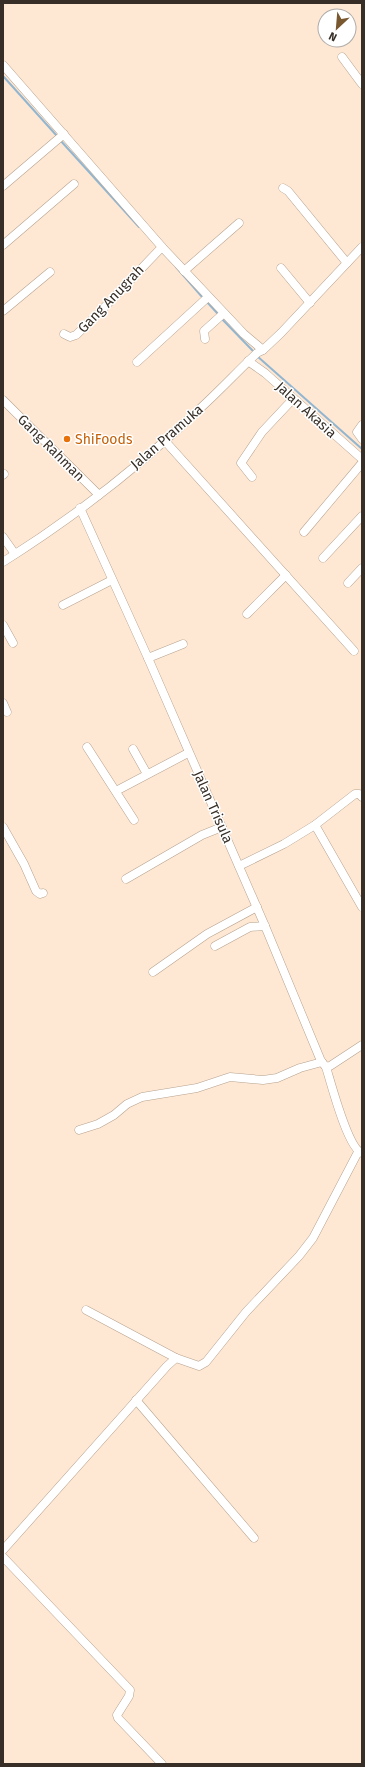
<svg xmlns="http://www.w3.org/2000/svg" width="365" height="1767" viewBox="0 0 365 1767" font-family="'Fira Sans',sans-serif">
  <rect width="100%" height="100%" fill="#fee8d4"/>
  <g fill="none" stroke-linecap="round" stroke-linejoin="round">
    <g stroke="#93b6d0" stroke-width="2">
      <polyline points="3,76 57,136"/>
      <polyline points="60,140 139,227"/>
      <polyline points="176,267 203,298"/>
      <polyline points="206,301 218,314"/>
      <polyline points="221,318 254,352"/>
      <polyline points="257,356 362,449"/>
    </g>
    <defs>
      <g id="minor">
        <polyline points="342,57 362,84"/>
        <polyline points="3,65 162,247 244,334 263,350"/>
        <polyline points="3,186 64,134"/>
        <polyline points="283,188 288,191 347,263"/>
        <polyline points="3,245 74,184"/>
        <polyline points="281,268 310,303"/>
        <polyline points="184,271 239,223"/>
        <polyline points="3,311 50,272"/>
        <polyline points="64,334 70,337 76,335 97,315 162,247"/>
        <polyline points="205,339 204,331 224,313"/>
        <polyline points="248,361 265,373 362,459"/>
        <polyline points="137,362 208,297"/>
        <polyline points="3,400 99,495"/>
        <polyline points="362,425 357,432 362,439"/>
        <polyline points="165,441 354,651"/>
        <polyline points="3,475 4,474"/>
        <polyline points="252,477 241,463 262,432 293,399"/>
        <path d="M80 508 148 658 265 926 321 1061 326 1067C331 1083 348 1149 362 1153"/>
        <polyline points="304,532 362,463"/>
        <polyline points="3,537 15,554"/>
        <polyline points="323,558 362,516"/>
        <path d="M3 562C76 516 145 462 207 402 224 386 240 369 257 353L263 350 281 333 362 247"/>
        <polyline points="348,583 362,568"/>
        <polyline points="63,605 112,580"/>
        <polyline points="247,614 286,575"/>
        <polyline points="3,625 13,643"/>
        <polyline points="148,658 183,644"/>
        <polyline points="3,703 7,712"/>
        <polyline points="87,747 134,820"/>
        <polyline points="133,749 147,774"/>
        <polyline points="116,791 188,753"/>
        <polyline points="315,825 362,907"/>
        <polyline points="3,827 24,864 36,891 40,894 43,893"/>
        <polyline points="239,866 284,844 315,825 355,794 359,794 362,797"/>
        <polyline points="126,879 202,835 222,827"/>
        <polyline points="215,946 250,927 265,926"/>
        <polyline points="153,972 207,934 257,907"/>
        <polyline points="326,1067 330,1066 362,1045"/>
        <polyline points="79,1130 98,1124 114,1115 127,1104 142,1097 197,1088 230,1077 263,1080 277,1078 300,1068 322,1062"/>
        <polyline points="86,1310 176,1358"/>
        <polyline points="136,1400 254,1538"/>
        <polyline points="3,1550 167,1366 176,1358 199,1366 206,1362 246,1312 299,1256 313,1238 358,1152"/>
        <polyline points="3,1557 130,1690 129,1696 117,1715 118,1718 162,1764"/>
      </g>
    </defs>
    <use href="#minor" stroke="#b6a28e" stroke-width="9"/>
    <use href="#minor" stroke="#fff" stroke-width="8"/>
  </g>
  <circle fill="#e8710a" stroke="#fff" stroke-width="1.5" cx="67" cy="439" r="4"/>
  <g text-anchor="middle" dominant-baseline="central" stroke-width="3" stroke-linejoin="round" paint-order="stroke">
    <g font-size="14" fill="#372f27" stroke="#fff">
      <text transform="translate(111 299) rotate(-46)">Gang Anugrah</text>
      <text transform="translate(306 410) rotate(42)">Jalan Akasia</text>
      <text transform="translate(167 437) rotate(-41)">Jalan Pramuka</text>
      <text transform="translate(51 448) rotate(45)">Gang Rahman</text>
      <text transform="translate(213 807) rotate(66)">Jalan Trisula</text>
    </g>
    <g font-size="14" fill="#c56008" stroke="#fff" text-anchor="start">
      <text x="75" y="439">ShiFoods</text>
    </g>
  </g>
  <rect width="365" height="1767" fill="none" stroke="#372f27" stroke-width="8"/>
  <g transform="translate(337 28) rotate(206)"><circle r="19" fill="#ffffff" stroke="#afaca9"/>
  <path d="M0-3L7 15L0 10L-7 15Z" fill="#79572f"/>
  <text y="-6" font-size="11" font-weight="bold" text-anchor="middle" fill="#372f27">N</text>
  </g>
</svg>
